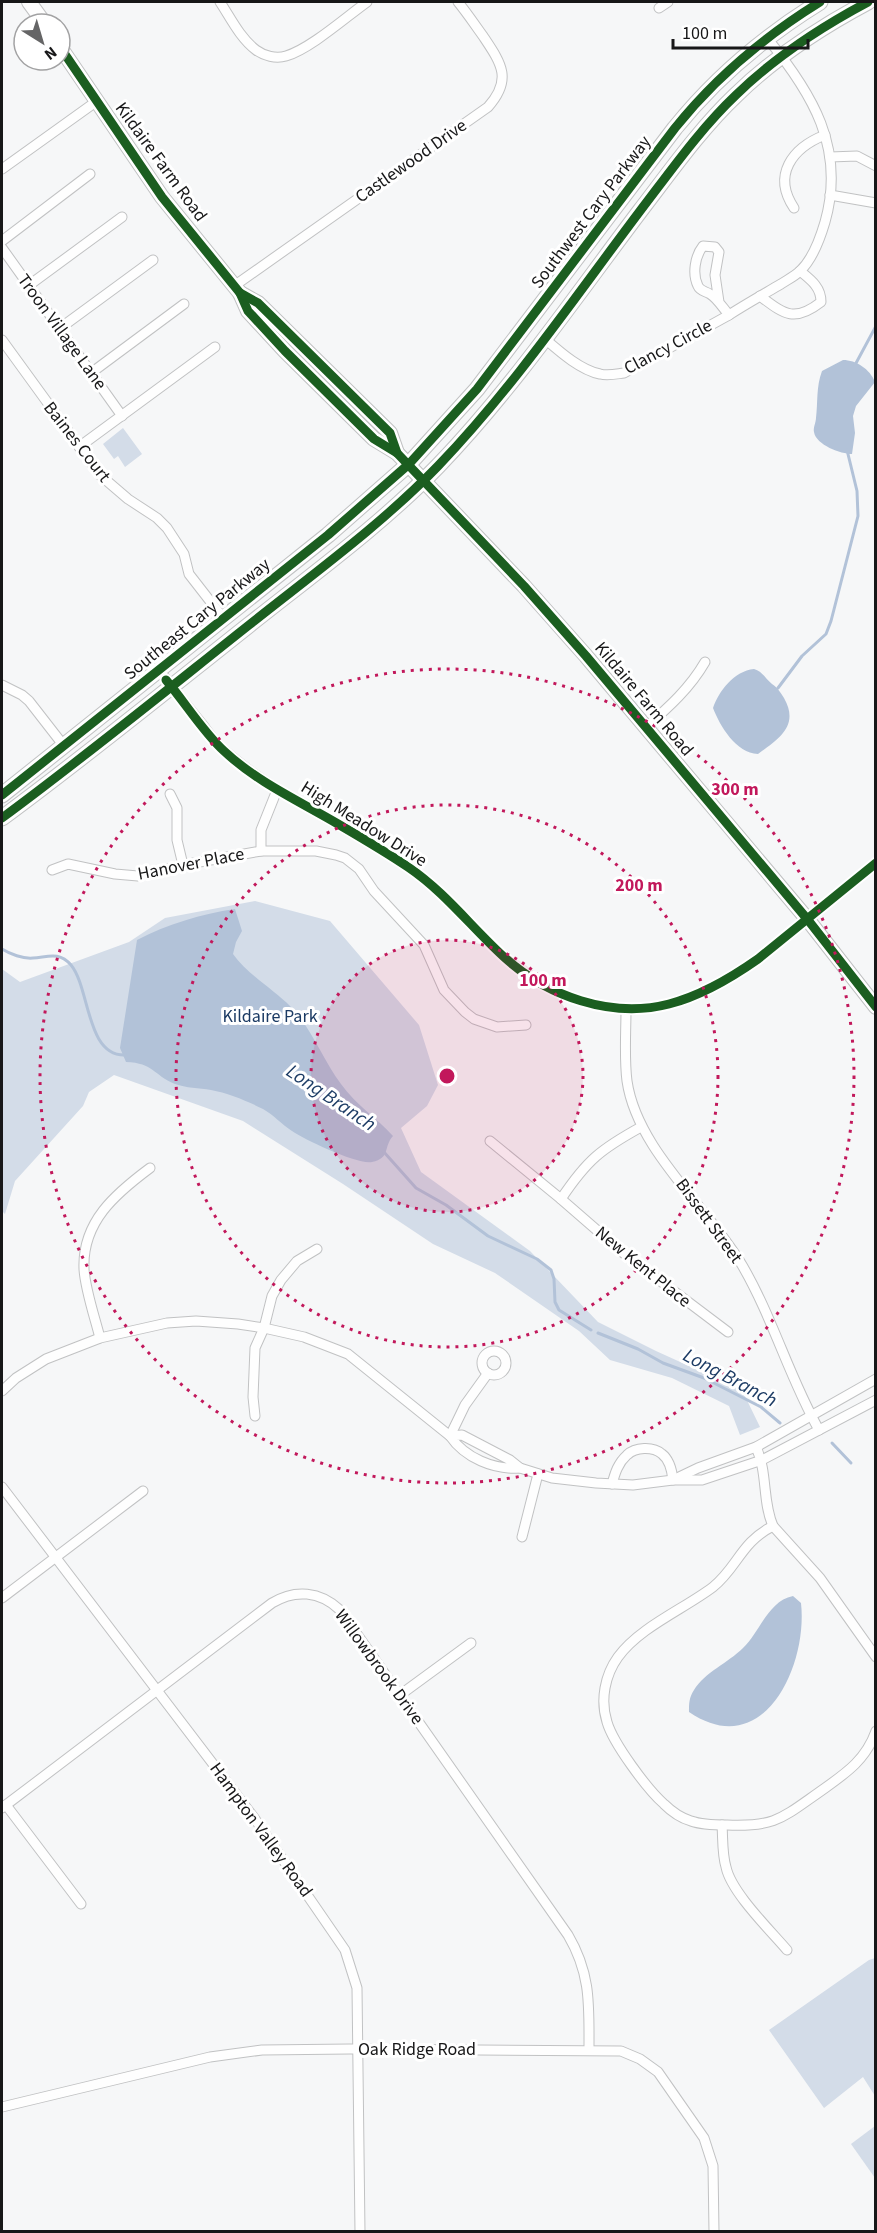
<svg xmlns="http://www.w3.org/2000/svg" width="877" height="2233" viewBox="0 0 877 2233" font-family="'Source Sans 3',sans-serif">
  <rect width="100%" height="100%" fill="#f6f7f8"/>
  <g fill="#d3dce8">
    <polygon points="123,428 142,454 125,467 118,456 114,459 103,444"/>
    <polygon points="255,901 330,921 419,1025 438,1085 427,1106 401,1128 421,1172 530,1251 598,1322 656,1351 742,1390 760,1427 740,1435 729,1406 672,1378 610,1360 579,1331 495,1273 433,1244 343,1184 243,1121 114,1075 89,1092 83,1106 15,1181 5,1214 2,1211 2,969 20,982 129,942 165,918"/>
    <polygon points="875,1958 875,2096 863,2077 824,2108 769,2030 869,1960"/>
    <polygon points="875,2126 875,2178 851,2144"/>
  </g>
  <g fill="#b2c2d8">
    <path d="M843 360C856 360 870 369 875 382L856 406 853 416 855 433 852 454C841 454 816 445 814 432 813 428 816 422 816 418 818 402 816 387 822 371Z"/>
    <path d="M754 669C763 672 765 678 772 684 778 688 780 692 784 698 800 726 778 739 758 754 736 753 720 726 713 708 719 691 734 671 754 669Z"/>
    <path d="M235 909 242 931 236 942 233 954C247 974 273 989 291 1007 312 1029 323 1060 341 1084 356 1105 377 1118 393 1136 383 1147 391 1158 372 1162 358 1165 305 1140 292 1131 281 1124 274 1115 263 1109 247 1101 228 1093 211 1090 199 1088 186 1088 175 1084 153 1075 154 1063 126 1062L120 1048 137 940C168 924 201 914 235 909Z"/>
    <path d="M793 1596 801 1603C808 1665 764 1763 689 1712 689 1703 689 1698 694 1690 705 1672 728 1663 743 1648 760 1632 768 1601 793 1596Z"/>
  </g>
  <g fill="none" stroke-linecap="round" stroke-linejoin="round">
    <g stroke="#b2c2d8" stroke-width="3">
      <polyline points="855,365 876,326"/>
      <polyline points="778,688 802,656 826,634 831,621 858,516 857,491 847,450"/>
      <path d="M2 949C10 954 23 959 33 958 48 957 59 951 71 965 90 988 86 1056 125 1055"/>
      <polyline points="383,1151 416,1188 446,1205 488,1236 537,1259 551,1270 554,1279 555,1302 559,1310 591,1330"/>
      <polyline points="598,1333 638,1349 663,1363 704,1378 761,1407 780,1423"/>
      <polyline points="832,1443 851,1463"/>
    </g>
    <defs>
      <g id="minor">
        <path d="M220 2C230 17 240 38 256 50 264 56 276 59 286 56 310 49 346 17 367 2"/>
        <polyline points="659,8 668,2"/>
        <polyline points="830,157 857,156 876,166"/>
        <polyline points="2,169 97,101"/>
        <polyline points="830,195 876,203"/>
        <path d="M794 208C772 175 792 148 825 135"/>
        <polyline points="2,241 90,174"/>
        <polyline points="2,248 122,416"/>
        <polyline points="28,286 122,217"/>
        <path d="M234 286 488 107C513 79 501 63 483 36 475 25 467 13 458 2"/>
        <path d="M760 296C784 314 794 323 821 302 821 287 811 280 800 271"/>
        <path d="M719 302 715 275 719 252 715 247 703 246C695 256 692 274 698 286 700 291 705 291 710 294 717 298 723 308 729 315 746 304 764 294 781 284 787 280 795 276 800 271 813 259 820 239 825 222 846 148 812 93 767 38"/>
        <polyline points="59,329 153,260"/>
        <path d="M544 338C559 351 580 370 600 374 608 376 616 374 624 373L729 315"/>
        <polyline points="2,340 100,475 128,499 157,518 167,528 184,554 189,574 224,619"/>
        <polyline points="91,373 184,304"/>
        <polyline points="79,447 215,347"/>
        <path d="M159 670C173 688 187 706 202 724 209 733 216 744 225 751 280 799 349 826 409 868 445 893 472 929 505 958 547 996 612 1019 669 1004 701 996 731 978 758 959L876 863"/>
        <polyline points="2,685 22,695 29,701 64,746"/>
        <path d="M646 727C669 707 690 688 705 662"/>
        <polyline points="170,794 177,808 177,840 183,865"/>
        <polyline points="261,851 261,830 277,790"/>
        <polyline points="52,870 68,864 115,874 138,876 183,865 261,851 316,851 336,855 345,858 359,869 374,891 424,945 444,990 465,1012 474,1019 497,1027 526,1025"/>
        <path d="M626 1009C626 1033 624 1058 627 1081 637 1150 708 1207 742 1265 773 1318 789 1377 819 1430"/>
        <polyline points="490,1141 561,1199 622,1252 728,1332"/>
        <path d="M561 1199C587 1160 601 1149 641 1127"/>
        <path d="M100 1338C95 1318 85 1289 84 1269 82 1222 115 1194 150 1168"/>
        <circle cx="494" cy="1363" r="12"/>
        <path d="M2 1391 16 1378 46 1359 100 1338 167 1323 196 1321 238 1324 264 1328 304 1337 348 1354 450 1436C465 1458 494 1470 520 1468L510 1460 462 1435 450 1436"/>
        <polyline points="255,1416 253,1397 255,1348 264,1328 272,1296 281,1280 297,1261 317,1249"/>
        <polyline points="450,1436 465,1405 488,1373"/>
        <path d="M756 1447C768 1473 762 1501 773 1526L820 1578 876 1657"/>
        <polyline points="520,1468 552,1478 596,1483 633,1485 673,1480 702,1480 762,1460 876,1400"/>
        <polyline points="675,1479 698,1468 756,1447 876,1379"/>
        <path d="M612 1484C615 1473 618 1463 627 1455 635 1447 653 1446 662 1454 670 1460 672 1471 673 1480"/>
        <polyline points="2,1487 255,1819 345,1950 357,1988 360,2232"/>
        <path d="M773 1526C741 1542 737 1568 713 1587 684 1609 640 1627 618 1657 605 1675 600 1700 607 1722 613 1743 647 1789 664 1804 671 1811 681 1818 691 1821 702 1825 715 1825 727 1825 774 1827 781 1819 818 1793 843 1775 865 1762 876 1731"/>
        <polyline points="522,1537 538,1474"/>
        <polyline points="2,1598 143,1491"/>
        <polyline points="400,1695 471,1643"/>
        <polyline points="6,1805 81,1904"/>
        <path d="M2 1808 272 1603C295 1589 320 1591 340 1610L568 1935C591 1974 589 2005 589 2049"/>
        <path d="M722 1825C723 1839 722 1854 726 1867 731 1892 770 1930 787 1950"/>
        <polyline points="2,2107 210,2057 262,2050 350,2049 621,2051 640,2059 658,2072 704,2138 713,2166 714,2232"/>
      </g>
      <g id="secondary">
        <polyline points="29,2 45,24"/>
        <polyline points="60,47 162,197 240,293 248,311 285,351 374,439 397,453 524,586 586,656 808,920 876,1007"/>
        <polyline points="240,293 258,303 390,433 397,453"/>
      </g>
      <g id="primary">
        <path d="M2 795 328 535 409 464 477 389 675 128C716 77 765 36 820 2"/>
        <path d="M2 818C86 756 167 690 249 625 313 574 381 525 438 466 513 388 575 297 640 211 670 172 700 129 736 95 775 57 821 27 868 2"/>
      </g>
    </defs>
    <use href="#minor" stroke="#c1c2c3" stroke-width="11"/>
    <use href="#secondary" stroke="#c1c2c3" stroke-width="16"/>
    <use href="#primary" stroke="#c1c2c3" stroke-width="17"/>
    <use href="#minor" stroke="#fefefe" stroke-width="9"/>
    <use href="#secondary" stroke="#fefefe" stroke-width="14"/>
    <use href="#primary" stroke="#fefefe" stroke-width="15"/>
    <defs>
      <g id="cycleway">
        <polyline points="60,47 162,197 240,293 248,311 285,351 374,439 397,453 524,586 586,656 808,920 876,1007"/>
        <polyline points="240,293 258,303 390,433 397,453"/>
        <path d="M166 680C184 701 203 732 224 751 257 782 299 801 338 824 362 838 386 852 408 867 445 892 472 928 504 957 547 996 611 1019 669 1004 700 996 731 978 758 959L876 863"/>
        <path d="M2 795 328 535 409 464 477 389 675 128C716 77 765 36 820 2"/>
        <path d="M2 818C86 756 167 690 249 625 313 574 381 525 438 466 513 388 575 297 640 211 670 172 700 129 736 95 775 57 821 27 868 2"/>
      </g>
    </defs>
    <use href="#cycleway" stroke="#fff" stroke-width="13"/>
    <use href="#cycleway" stroke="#1b5e20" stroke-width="9"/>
  </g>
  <circle cx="447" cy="1076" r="136" fill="#c2185b" fill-opacity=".12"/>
  <g fill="none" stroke="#c2185b" stroke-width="3" stroke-dasharray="3 6">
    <circle cx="447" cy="1076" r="136"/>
    <circle cx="447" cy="1076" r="271"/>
    <circle cx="447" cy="1076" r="407"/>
  </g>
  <g text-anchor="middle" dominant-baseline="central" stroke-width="6" stroke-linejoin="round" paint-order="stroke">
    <g font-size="18" fill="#171718" stroke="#fff">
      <text transform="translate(411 161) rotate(-35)">Castlewood Drive</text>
      <text transform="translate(161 162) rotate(54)">Kildaire Farm Road</text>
      <text transform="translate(591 212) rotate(-53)">Southwest Cary Parkway</text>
      <text transform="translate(62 332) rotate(54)">Troon Village Lane</text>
      <text transform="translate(668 347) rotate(-28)">Clancy Circle</text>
      <text transform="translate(77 442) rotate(52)">Baines Court</text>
      <text transform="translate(197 619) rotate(-39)">Southeast Cary Parkway</text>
      <text transform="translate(644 699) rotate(50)">Kildaire Farm Road</text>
      <text transform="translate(364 824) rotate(32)">High Meadow Drive</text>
      <text transform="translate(191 864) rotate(-11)">Hanover Place</text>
      <text transform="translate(709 1221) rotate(54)">Bissett Street</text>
      <text transform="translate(643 1267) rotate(39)">New Kent Place</text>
      <text transform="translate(379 1667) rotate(54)">Willowbrook Drive</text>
      <text transform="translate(261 1830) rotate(54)">Hampton Valley Road</text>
      <text x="417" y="2049">Oak Ridge Road</text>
    </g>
    <g font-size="18" fill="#1b3a63" stroke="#fff">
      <text x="270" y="1016">Kildaire Park</text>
    </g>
    <g font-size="20" font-style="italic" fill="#1d3c65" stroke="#fff">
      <text transform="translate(331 1098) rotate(34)">Long Branch</text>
      <text transform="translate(730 1378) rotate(28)">Long Branch</text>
    </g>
  </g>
  <circle cx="447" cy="1076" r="9" fill="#c2185b" stroke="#fff" stroke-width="3"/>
  <g font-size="18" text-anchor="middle" font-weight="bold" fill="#c2185b" stroke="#fff" stroke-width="6" stroke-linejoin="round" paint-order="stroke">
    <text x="735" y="795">300 m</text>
    <text x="639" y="891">200 m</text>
    <text x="543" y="986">100 m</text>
  </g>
  <rect width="877" height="2233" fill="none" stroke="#171718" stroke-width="6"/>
  <g transform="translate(42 42) rotate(143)"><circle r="28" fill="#ffffff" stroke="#a2a2a3" stroke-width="1.5"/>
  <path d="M0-4.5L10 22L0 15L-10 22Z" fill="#656566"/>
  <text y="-9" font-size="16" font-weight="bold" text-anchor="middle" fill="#171718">N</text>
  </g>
  <path d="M673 39v9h135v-9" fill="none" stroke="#171718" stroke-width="3"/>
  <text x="682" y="39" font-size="18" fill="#171718" stroke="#ffffff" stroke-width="4.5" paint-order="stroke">100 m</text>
</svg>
